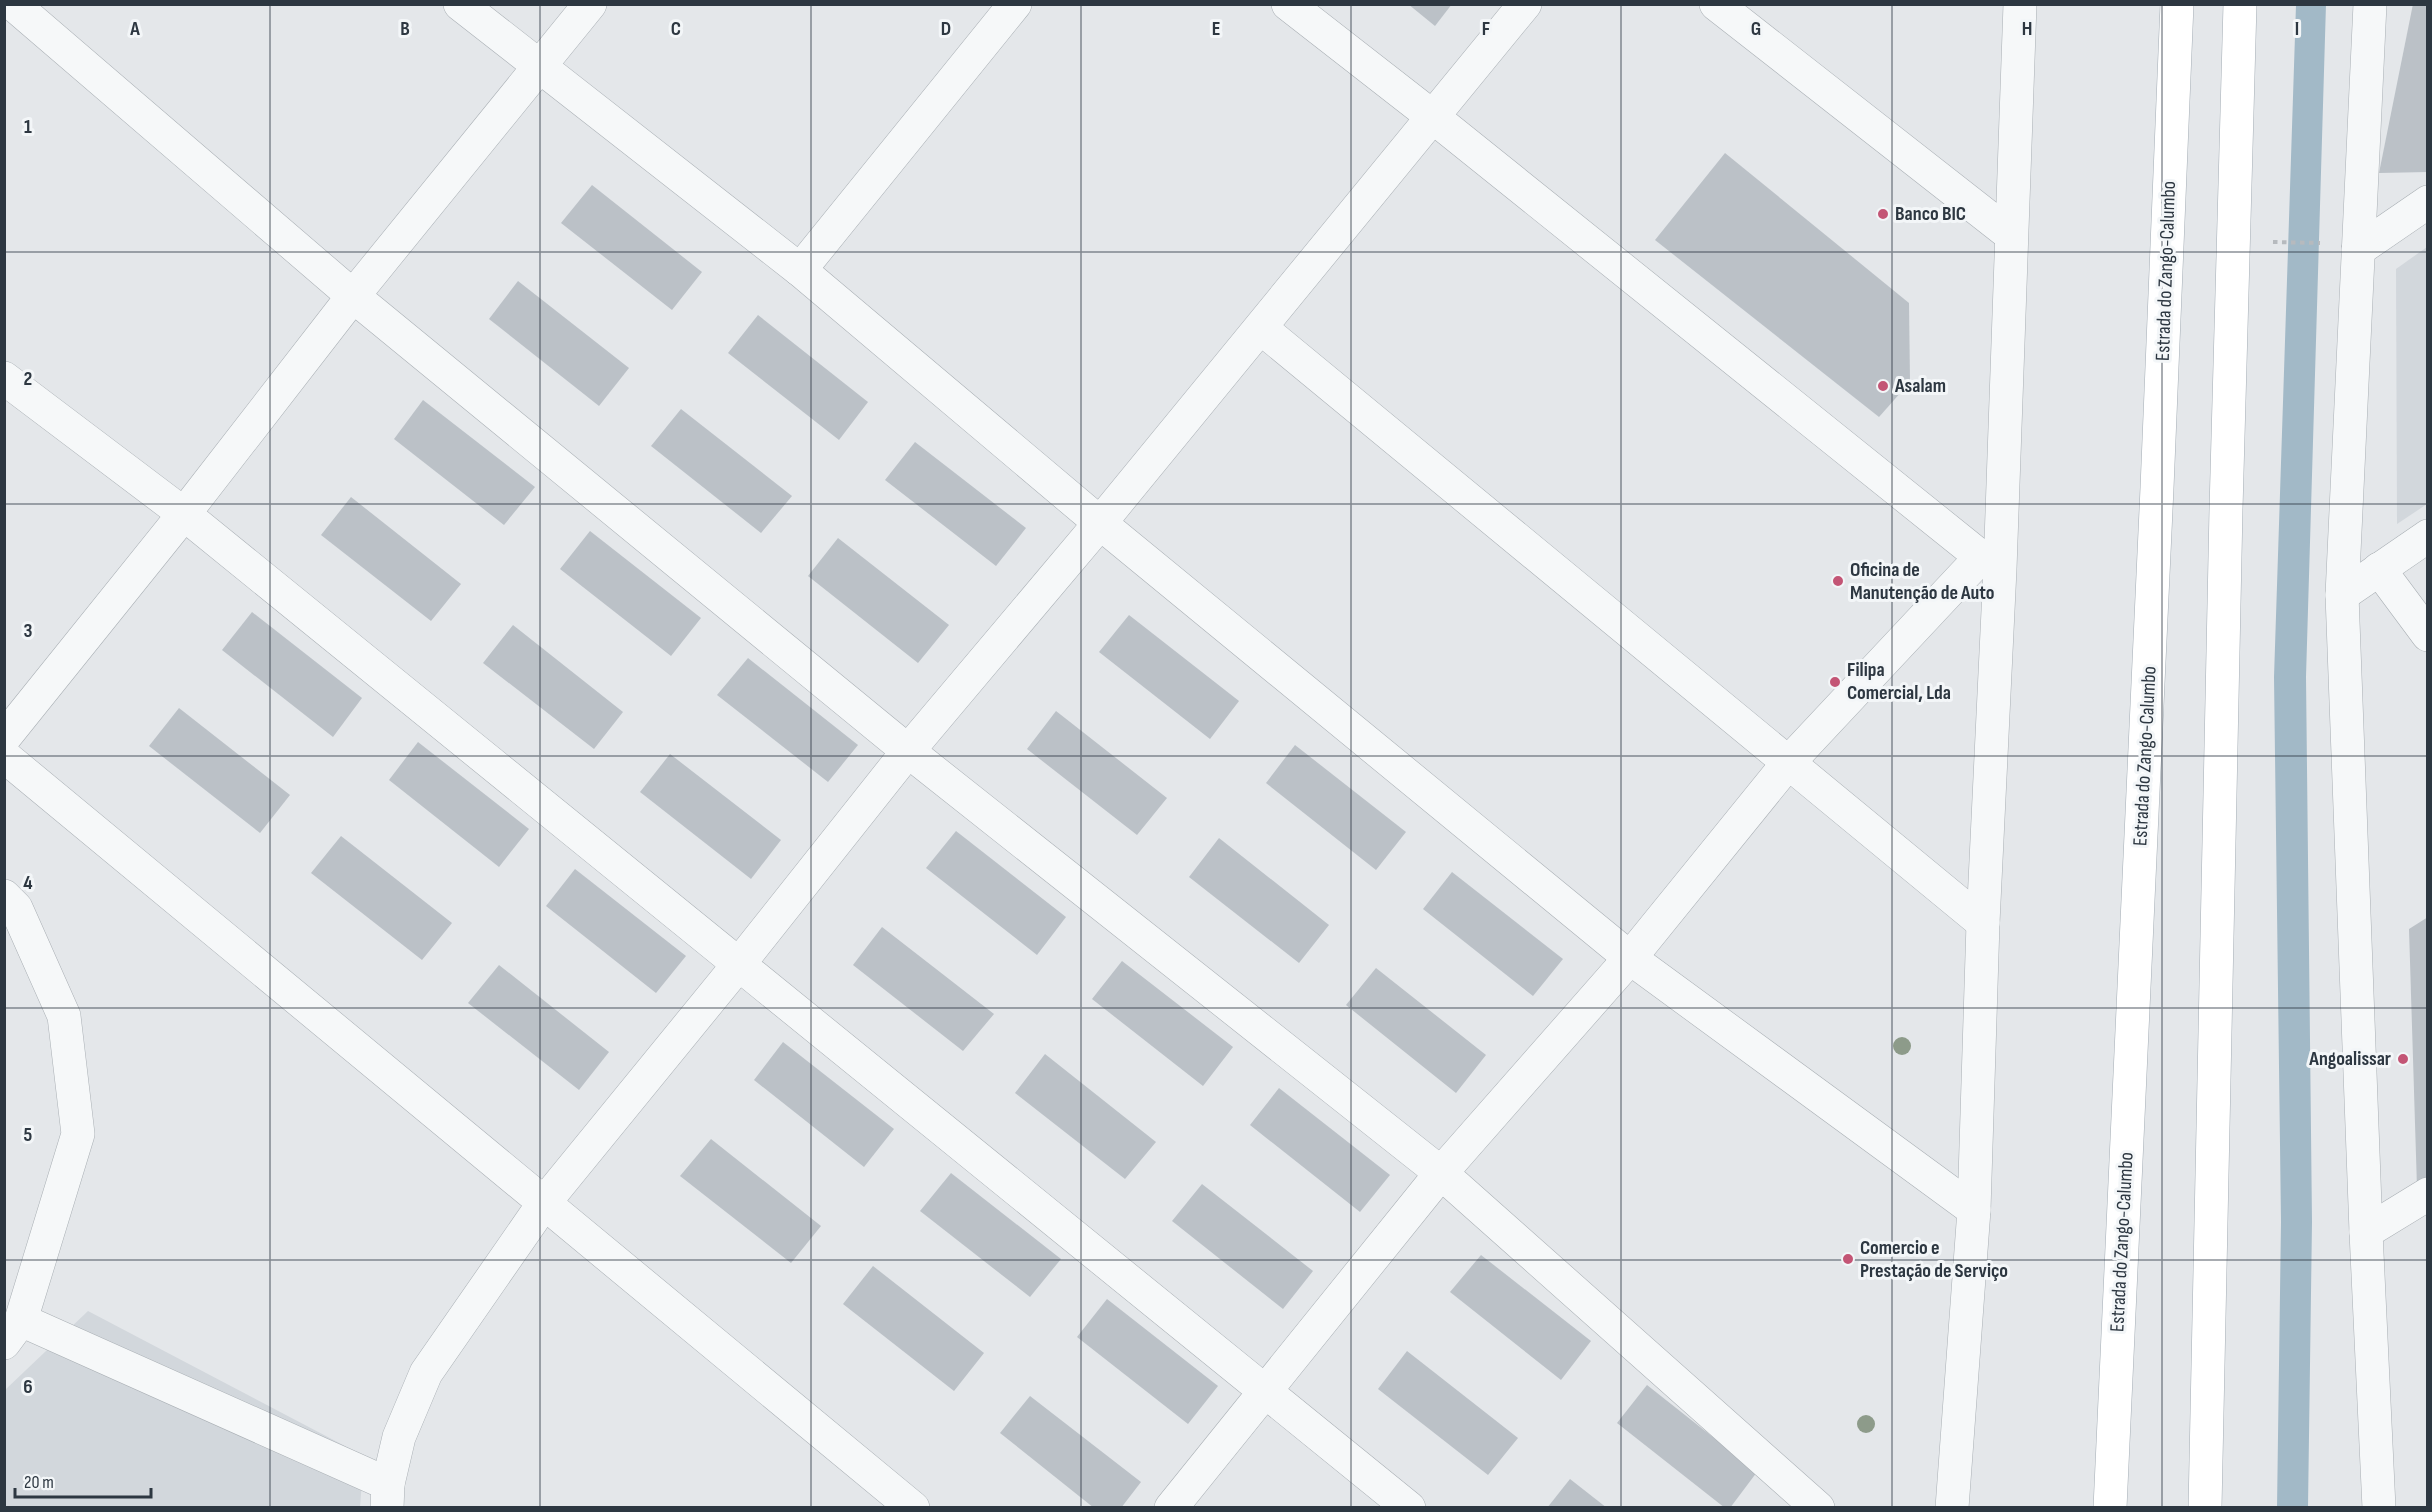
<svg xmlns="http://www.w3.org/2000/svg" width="2432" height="1512" viewBox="0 0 2432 1512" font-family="'Sofia Sans Condensed',sans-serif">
  <rect width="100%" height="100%" fill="#e4e7ea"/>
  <g fill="#d2d7dc">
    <polygon points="2427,247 2427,504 2397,524 2396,269"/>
    <polygon points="88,1311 364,1456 360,1507 5,1508 5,1390"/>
  </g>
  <polygon fill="#a2b9c7" points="2326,4 2306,677 2312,1222 2308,1507 2277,1508 2281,1222 2274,677 2296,5"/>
  <g fill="#bbc1c7">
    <polygon points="1408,4 1452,4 1435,26"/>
    <polygon points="2413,4 2428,4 2428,172 2379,173"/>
    <polygon points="1725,153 1909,303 1910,382 1879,417 1655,240"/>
    <polygon points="592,185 702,272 672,310 561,223"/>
    <polygon points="518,281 629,368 599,406 489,319"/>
    <polygon points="758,315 868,402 839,440 728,353"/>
    <polygon points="423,400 535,487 504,525 394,439"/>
    <polygon points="681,409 792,496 761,533 651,446"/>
    <polygon points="915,442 1026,528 996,566 885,480"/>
    <polygon points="351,497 461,584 431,621 321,535"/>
    <polygon points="590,531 701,618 671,656 560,569"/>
    <polygon points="838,538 949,625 918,663 808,576"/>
    <polygon points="252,612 362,698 333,737 222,650"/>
    <polygon points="1129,615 1239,701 1210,739 1099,652"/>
    <polygon points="513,625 623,712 594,749 483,663"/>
    <polygon points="748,658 858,745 828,782 717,695"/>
    <polygon points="179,708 290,795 260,833 149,746"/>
    <polygon points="1056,711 1167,798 1137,835 1027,749"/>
    <polygon points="418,742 529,829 499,867 389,780"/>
    <polygon points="1295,745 1406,832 1376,870 1266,783"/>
    <polygon points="670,754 781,840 751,879 640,792"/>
    <polygon points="956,831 1066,917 1037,955 926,868"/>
    <polygon points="341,836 452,923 422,960 311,873"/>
    <polygon points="1219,838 1329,925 1299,963 1189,877"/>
    <polygon points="575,869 686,956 656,993 546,906"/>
    <polygon points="1452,872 1563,959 1533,996 1423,909"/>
    <polygon points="2428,917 2428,1181 2417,1188 2409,929"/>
    <polygon points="882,927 994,1014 963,1051 853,965"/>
    <polygon points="1122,961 1233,1047 1203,1086 1092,999"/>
    <polygon points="499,965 609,1052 579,1090 468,1003"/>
    <polygon points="1376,968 1486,1055 1456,1093 1346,1005"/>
    <polygon points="783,1042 894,1129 864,1167 754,1080"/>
    <polygon points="1045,1054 1156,1142 1125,1179 1015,1093"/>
    <polygon points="1279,1088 1390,1175 1360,1212 1250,1125"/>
    <polygon points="711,1139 821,1226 791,1263 680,1176"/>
    <polygon points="951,1173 1061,1259 1030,1297 920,1211"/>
    <polygon points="1202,1184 1313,1271 1283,1309 1172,1221"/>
    <polygon points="1481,1255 1591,1341 1561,1380 1450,1292"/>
    <polygon points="873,1266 984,1353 954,1391 843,1304"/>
    <polygon points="1107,1299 1218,1386 1188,1424 1077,1337"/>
    <polygon points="1407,1351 1518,1438 1488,1475 1378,1389"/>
    <polygon points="1647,1385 1757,1472 1730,1508 1725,1508 1617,1423"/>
    <polygon points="1030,1396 1141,1482 1121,1508 1094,1508 1000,1433"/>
    <polygon points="1570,1479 1607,1508 1547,1508"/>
  </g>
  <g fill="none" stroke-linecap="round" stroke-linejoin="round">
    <defs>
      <g id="minor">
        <polyline points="13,4 353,296 908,751 1441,1173 1818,1508"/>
        <polyline points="460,4 800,270 1100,523 1630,958 1974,1210"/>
        <polyline points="1288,4 1433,117 1981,557 1999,568"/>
        <polyline points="1716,4 2011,235"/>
        <polyline points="2370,4 2342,595 2366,1232 2379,1508"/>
        <polyline points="2358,250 2428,202"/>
        <polyline points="800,270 1015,4"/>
        <polyline points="1261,328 1983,923"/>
        <polyline points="4,378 184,514 1409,1508"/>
        <polyline points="2379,569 2428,635"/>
        <polyline points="2342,595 2428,536"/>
        <polyline points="4,738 184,514 353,296 590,4"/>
        <polyline points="4,756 913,1508"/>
        <polyline points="4,896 16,908 64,1016 78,1134 21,1320 4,1343"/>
        <polyline points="2366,1232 2428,1194"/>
        <polyline points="21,1320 388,1484"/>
        <polyline points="387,1508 388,1484 399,1437 426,1373 544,1203 739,964 908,751 1100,523 1525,4"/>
        <polyline points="1171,1508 1441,1173 1630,958 1788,763 1981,557"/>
        <polyline points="1952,1508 1974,1210 1983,923 2000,569 2020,4"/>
      </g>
      <g id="major">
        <polyline points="2110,1508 2157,488 2177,4"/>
        <polyline points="2205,1508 2226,509 2240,4"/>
      </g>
    </defs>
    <use href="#minor" stroke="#a9afb4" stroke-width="34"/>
    <use href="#major" stroke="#a4adb5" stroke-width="34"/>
    <polyline stroke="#b6babe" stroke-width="4" stroke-dasharray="4.5 4.5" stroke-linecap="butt" points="2273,242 2320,243"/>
    <use href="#minor" stroke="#f6f8f9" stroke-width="33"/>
    <use href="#major" stroke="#fff" stroke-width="33"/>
  </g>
  <g fill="#8d9b8a">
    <circle cx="1902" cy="1046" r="9"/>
    <circle cx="1866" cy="1424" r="9"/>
  </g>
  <path fill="none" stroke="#2d3741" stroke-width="1.5" stroke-opacity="0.55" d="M270 4V1508M540 4V1508M811 4V1508M1081 4V1508M1351 4V1508M1621 4V1508M1892 4V1508M2162 4V1508M4 252H2428M4 504H2428M4 756H2428M4 1008H2428M4 1260H2428"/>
  <g fill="#c35575" stroke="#f3f6f8" stroke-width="2">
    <circle cx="1883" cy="214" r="6"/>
    <circle cx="1883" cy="386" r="6"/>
    <circle cx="1838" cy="581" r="6"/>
    <circle cx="1835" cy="682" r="6"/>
    <circle cx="2403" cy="1059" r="6"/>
    <circle cx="1848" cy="1259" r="6"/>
  </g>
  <g text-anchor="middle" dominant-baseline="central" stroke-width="6" stroke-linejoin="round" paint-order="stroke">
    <g font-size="20" font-weight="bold" fill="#2d3741" stroke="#f3f6f8" text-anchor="start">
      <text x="1895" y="214">Banco BIC</text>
      <text x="1895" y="386">Asalam</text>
      <text x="1850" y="570">Oficina de<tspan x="1850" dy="23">Manutenção de Auto</tspan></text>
      <text x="1847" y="670">Filipa<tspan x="1847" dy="23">Comercial, Lda</tspan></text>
      <text x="2391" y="1059" text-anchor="end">Angoalissar</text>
      <text x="1860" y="1248">Comercio e<tspan x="1860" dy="23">Prestação de Serviço</tspan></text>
    </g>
    <g font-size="20" fill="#2d3741" stroke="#f3f6f8">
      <text transform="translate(2166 271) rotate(-88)">Estrada do Zango-Calumbo</text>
      <text transform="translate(2145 756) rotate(-87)">Estrada do Zango-Calumbo</text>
      <text transform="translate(2122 1242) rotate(-87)">Estrada do Zango-Calumbo</text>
    </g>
  </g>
  <g font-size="20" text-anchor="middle" font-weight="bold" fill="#2d3741" stroke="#f3f6f8" stroke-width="6" stroke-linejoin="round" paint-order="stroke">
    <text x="135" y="35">A</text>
    <text x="405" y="35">B</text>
    <text x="676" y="35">C</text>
    <text x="946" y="35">D</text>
    <text x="1216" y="35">E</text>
    <text x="1486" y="35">F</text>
    <text x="1756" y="35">G</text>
    <text x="2027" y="35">H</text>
    <text x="2297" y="35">I</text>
    <text x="28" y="133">1</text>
    <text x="28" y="385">2</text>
    <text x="28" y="637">3</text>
    <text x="28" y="889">4</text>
    <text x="28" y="1141">5</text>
    <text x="28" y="1393">6</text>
  </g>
  <rect width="2432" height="1512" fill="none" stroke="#2d3741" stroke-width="12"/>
  <path d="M15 1488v9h136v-9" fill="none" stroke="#2d3741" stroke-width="3"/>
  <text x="24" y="1488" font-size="18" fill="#2d3741" stroke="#f3f6f8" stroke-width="4.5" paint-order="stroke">20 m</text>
</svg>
